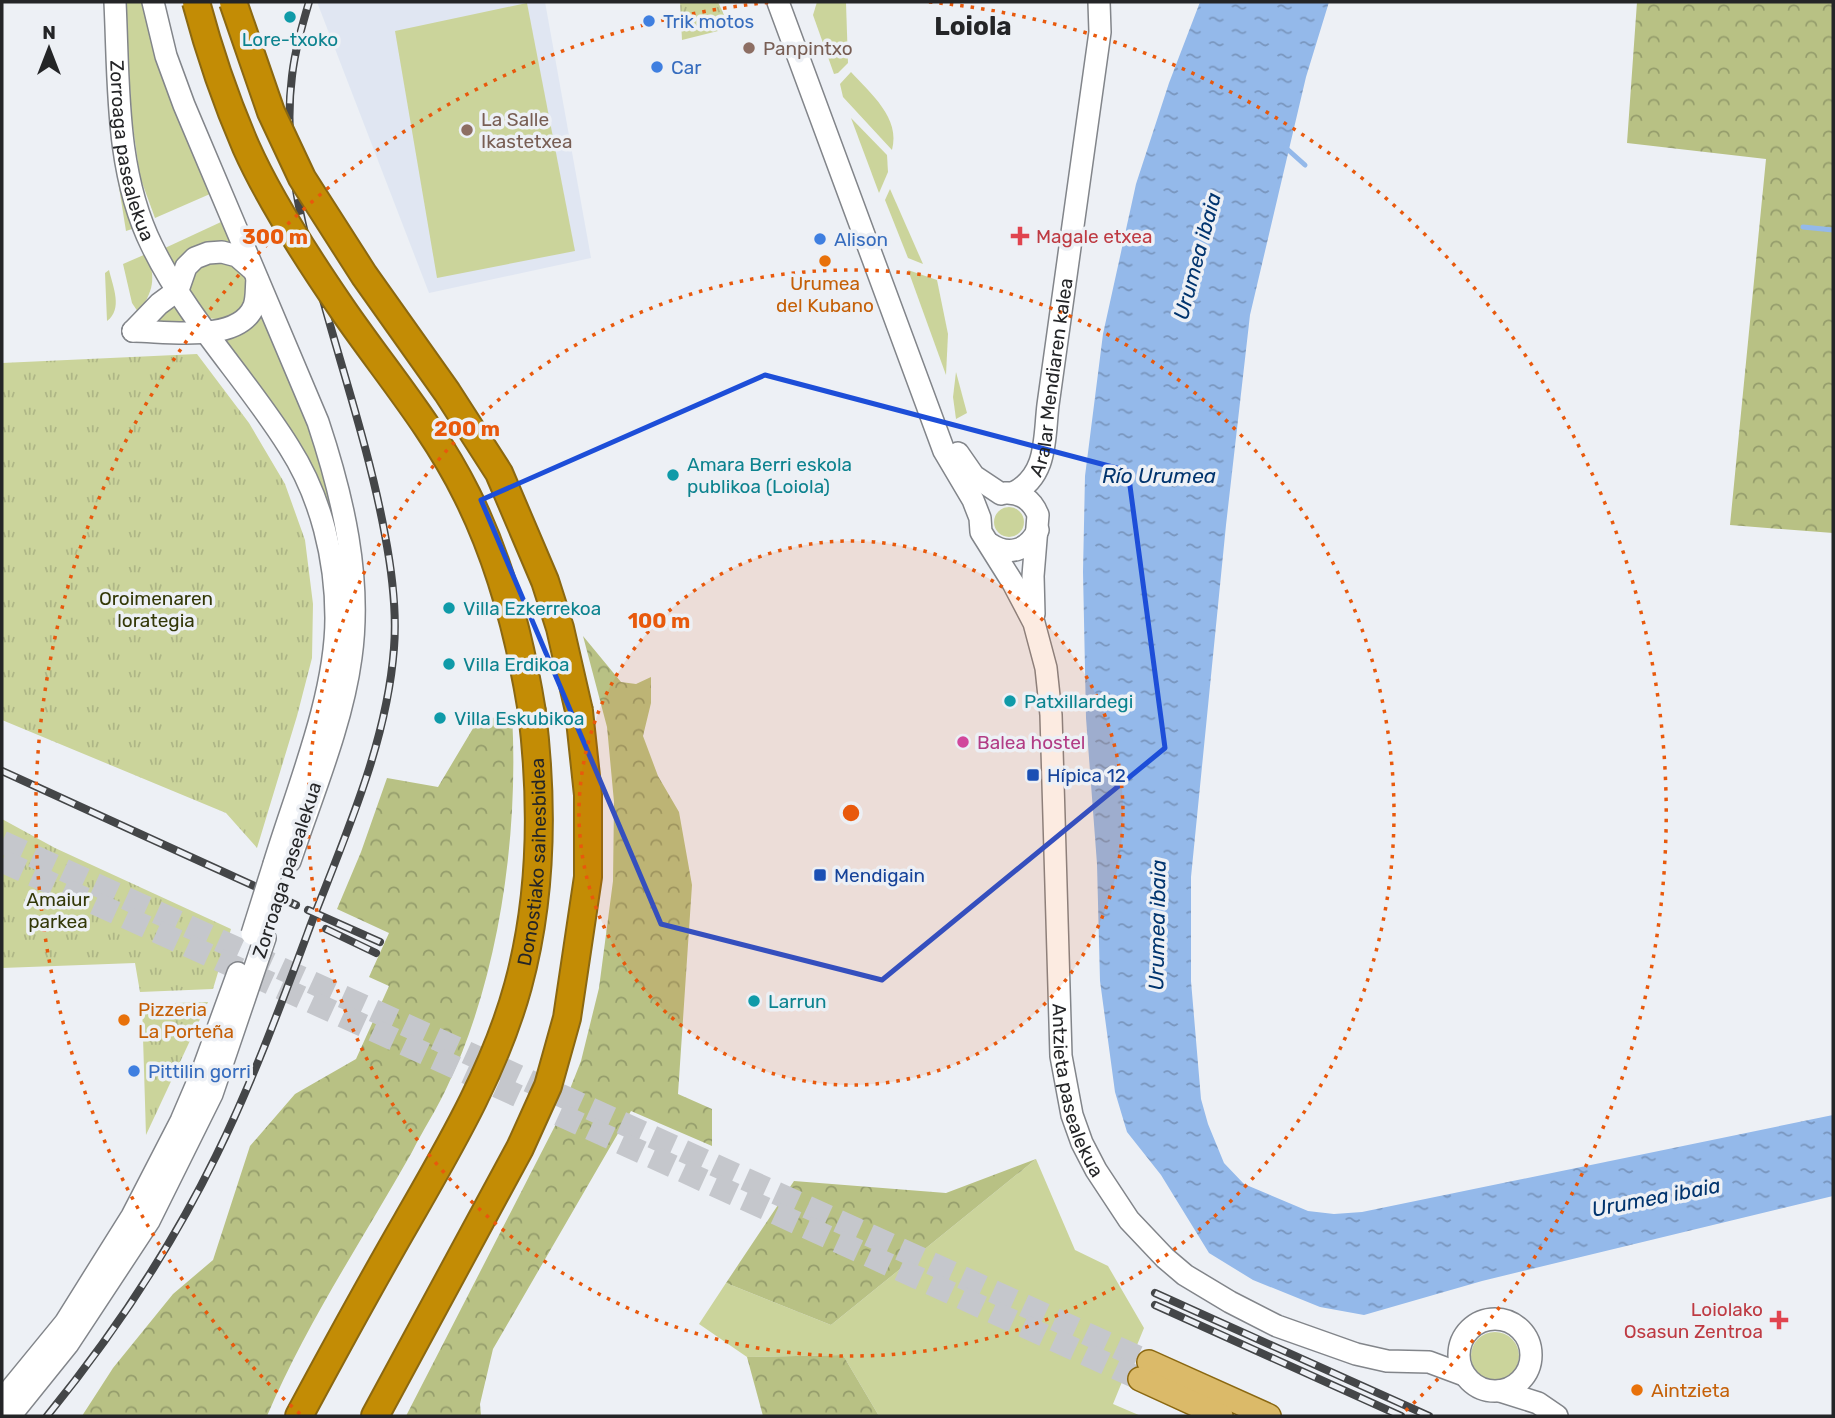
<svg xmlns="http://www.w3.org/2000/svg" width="1835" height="1418" viewBox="0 0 1835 1418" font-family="Rubik,sans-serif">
  <defs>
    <pattern id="forest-crowns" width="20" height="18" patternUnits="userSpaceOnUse" patternTransform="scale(1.75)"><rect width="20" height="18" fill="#b8c184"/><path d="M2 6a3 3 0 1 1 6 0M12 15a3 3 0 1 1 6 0" fill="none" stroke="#959d6c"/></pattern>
    <pattern id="park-tufts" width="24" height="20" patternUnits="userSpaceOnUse" patternTransform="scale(1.75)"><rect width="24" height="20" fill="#cbd49b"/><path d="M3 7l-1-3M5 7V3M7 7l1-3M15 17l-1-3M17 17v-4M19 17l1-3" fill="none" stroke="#aeb686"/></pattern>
    <pattern id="water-ripples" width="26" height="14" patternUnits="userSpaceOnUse" patternTransform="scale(1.75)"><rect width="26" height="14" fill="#94b9ea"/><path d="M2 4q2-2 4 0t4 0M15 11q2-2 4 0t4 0" fill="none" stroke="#7996be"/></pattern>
  </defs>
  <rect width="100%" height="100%" fill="#edf0f5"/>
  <polygon fill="#e0e6f2" points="317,2 545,2 591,258 429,293"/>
  <g fill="#cbd49b">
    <polygon points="125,2 144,2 171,92 210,194 155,218 140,177 132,120"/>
    <polygon points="817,2 846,3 848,63 838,73 834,74 813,15"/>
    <polygon points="527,3 575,251 437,278 395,31"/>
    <path d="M851 72C870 93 901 118 892 150L843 97 840 84Z"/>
    <polygon points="851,118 887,155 888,172 879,193"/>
    <polygon points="117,175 135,228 126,231"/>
    <polygon points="890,189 923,264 908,258 885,200"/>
    <polygon points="221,222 234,248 176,272 165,248"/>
    <path d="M146 254C157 277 153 293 138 312L132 303 123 264Z"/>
    <path d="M225 261C265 278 251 327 208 318L189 289C197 267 202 263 225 261Z"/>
    <path d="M109 270C113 287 123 309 107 321L105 273Z"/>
    <polygon points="908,270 937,280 948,334 946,375"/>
    <polygon points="174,305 187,324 153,321"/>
    <polygon points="260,312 311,429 330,489 340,542 223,341 247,331"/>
    <polygon points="956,372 967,413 956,419 953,397"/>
    <circle cx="1009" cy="522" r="15"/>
    <polygon points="1036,1159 1075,1250 1108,1266 1144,1328 1113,1404 1141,1416 879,1416 843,1355 747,1357 699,1324 726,1283 831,1325"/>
    <circle cx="1495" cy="1356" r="24"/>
  </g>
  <g fill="url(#forest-crowns)">
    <polygon points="1637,2 1833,2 1833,533 1730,525 1766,159 1627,143"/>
    <polygon points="583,636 621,682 636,684 651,677 651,703 643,736 658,776 679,812 692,885 678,1094 712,1109 712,1146 631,1111 493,1349 480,1404 481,1416 406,1416 557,1122 581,1061 599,988 613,881 614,802 607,727"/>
    <path d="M512 715C519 835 499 978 447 1087 437 1109 423 1130 412 1152 363 1239 306 1324 267 1416H82L113 1368 173 1294 213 1260 250 1146 295 1094 356 1059 389 986 369 977 389 933 337 909 361 852 387 778 438 787 478 720Z"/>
    <polygon points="1036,1159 831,1325 726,1283 794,1181 946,1193"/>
    <polygon points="843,1355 879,1416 763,1416 747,1357"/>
  </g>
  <g fill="url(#park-tufts)">
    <polygon points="680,2 718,2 730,28 682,40"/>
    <polygon points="197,354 249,423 285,484 305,540 313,604 312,658 297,716 257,848 226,813 2,720 2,363"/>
    <polygon points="2,819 55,848 231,929 213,989 140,992 135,963 2,968"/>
    <polygon points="208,1002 146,1135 142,1004"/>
  </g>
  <polygon fill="url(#water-ripples)" points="1200,2 1329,2 1306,77 1250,315 1226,525 1191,877 1191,981 1201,1099 1208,1124 1224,1163 1244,1184 1308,1211 1334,1214 1362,1212 1833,1115 1833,1196 1482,1281 1364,1315 1320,1307 1253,1280 1209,1253 1161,1175 1127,1132 1115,1092 1100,981 1097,864 1086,718 1083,572 1085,476 1103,334 1136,184 1169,83"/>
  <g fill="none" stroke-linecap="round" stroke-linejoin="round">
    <g stroke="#94b9ea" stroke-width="5">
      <polyline points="1286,148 1305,165"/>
      <polyline points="1803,227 1833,230"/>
    </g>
    <g stroke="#c5c7cc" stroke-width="23" stroke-dasharray="23 11" stroke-linecap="butt">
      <polyline points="2,842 1149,1362"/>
      <polyline points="2,861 1140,1379"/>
    </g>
    <defs>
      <g id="secondary">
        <path id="s1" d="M115 2C119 83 115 171 152 246 188 320 246 378 289 447 321 497 336 559 336 618 336 696 297 789 274 864"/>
        <path d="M153 2 166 56 184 105 318 422C343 497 362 578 351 657 342 725 312 795 290 861"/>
        <path id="s2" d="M778 2 944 451 973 500 980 518 981 532 1013 583 1034 623 1046 668 1051 715 1061 1056 1072 1115 1082 1143 1096 1170 1129 1220 1165 1258 1185 1275 1230 1302 1277 1326 1356 1354 1387 1361 1429 1362 1464 1375"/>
        <polyline points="133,331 159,304 178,290 186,267 195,258 208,253 222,252 237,256 252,269"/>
        <path d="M133 331C166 331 239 344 254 306 257 298 256 288 257 279"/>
        <polyline points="958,453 974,476 1001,494"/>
        <path d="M1005 493C1021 492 1032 500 1038 515L1033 576 1034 614"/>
        <path id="s3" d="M1013 493C1048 476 1044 438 1048 405L1100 32 1099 2"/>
        <path d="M990 544C1009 557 1028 550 1038 530"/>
        <circle cx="1495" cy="1355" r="36"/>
        <polyline points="1500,1391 1538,1403 1557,1416"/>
        <polyline points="2,1400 65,1323 132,1216 181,1121 202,1072 238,973"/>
        <polyline points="10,1416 68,1344 149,1221 212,1094 265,938"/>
      </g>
      <g id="primary">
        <polyline points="1149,1362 1269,1416"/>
        <polyline points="1140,1379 1221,1416"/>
      </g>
      <g id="highway">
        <path id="s4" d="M299 1416C334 1351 370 1285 407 1221 450 1146 495 1070 518 986 542 898 543 802 532 712"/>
        <polyline points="375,1416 520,1148 548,1086 567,1018 588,877 588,795 579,711"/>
      </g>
    </defs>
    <use href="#secondary" stroke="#82858a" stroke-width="24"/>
    <use href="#primary" stroke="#8b6811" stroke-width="26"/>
    <use href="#highway" stroke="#8b6811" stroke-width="30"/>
    <use href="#secondary" stroke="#fff" stroke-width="21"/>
    <use href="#primary" stroke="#dbba69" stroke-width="23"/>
    <use href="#highway" stroke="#c38c05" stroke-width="26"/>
    <defs>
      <g id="rail">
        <polyline points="2,771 296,905"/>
        <polyline points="308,910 380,942"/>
        <polyline points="326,929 376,953"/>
        <polyline points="1155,1293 1429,1416"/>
        <polyline points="1155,1305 1401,1416"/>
        <path d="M47 1416C113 1335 170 1250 216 1156 253 1081 282 1002 311 924 345 836 387 743 394 648 397 610 392 572 385 535 371 458 346 382 325 307 303 233 282 154 292 76 295 50 302 26 309 2"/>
      </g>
    </defs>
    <use href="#rail" stroke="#444648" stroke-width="8"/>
    <use href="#rail" stroke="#edf0f5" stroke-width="5" stroke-dasharray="16" stroke-linecap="butt"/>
    <defs>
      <polyline id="secondary-bridge" points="252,934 274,864"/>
      <g id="highway-bridge">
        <path d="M196 2C209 51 226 101 246 147 270 201 310 262 343 310 385 371 434 428 467 495 501 563 520 637 532 712"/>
        <polyline points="233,2 271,112 302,178 364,275 447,392 499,473 545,581 560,628 579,711"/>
      </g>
    </defs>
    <use href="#secondary-bridge" stroke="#82858a" stroke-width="24" stroke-linecap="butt"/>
    <use href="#highway-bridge" stroke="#8b6811" stroke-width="30" stroke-linecap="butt"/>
    <use href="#secondary-bridge" stroke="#fff" stroke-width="21"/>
    <use href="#highway-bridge" stroke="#c38c05" stroke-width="26"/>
  </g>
  <path fill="none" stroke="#1d4ed8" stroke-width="5" stroke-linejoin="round" d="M765 375 1128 471 1165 748 882 980 661 924 481 500Z"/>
  <circle cx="851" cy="813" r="272" fill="#e8590c" fill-opacity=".12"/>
  <g fill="none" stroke="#e8590c" stroke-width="3.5" stroke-dasharray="3.5 7">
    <circle cx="851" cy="813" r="272"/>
    <circle cx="851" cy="813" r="543"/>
    <path d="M300 1414A815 815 0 0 1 773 2M929 2A815 815 0 0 1 1402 1414"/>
  </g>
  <g fill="#0f9aa8" stroke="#edf0f5" stroke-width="2.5">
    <circle cx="290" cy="17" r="7"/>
    <circle cx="673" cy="475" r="7"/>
    <circle cx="449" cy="608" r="7"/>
    <circle cx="449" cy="664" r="7"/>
    <circle cx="1010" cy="701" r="7"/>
    <circle cx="440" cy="718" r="7"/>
    <circle cx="754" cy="1001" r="7"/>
  </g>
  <g fill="#3f7fe0" stroke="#edf0f5" stroke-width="2.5">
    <circle cx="649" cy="21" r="7"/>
    <circle cx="657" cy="67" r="7"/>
    <circle cx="820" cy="239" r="7"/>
    <circle cx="134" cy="1071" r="7"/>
  </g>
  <g fill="#8d6e63" stroke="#edf0f5" stroke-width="2.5">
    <circle cx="749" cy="48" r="7"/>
    <circle cx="467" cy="130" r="7"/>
  </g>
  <g fill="#e0444e" stroke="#edf0f5" stroke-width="2.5">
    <path d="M1016.5 225.5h7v7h7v7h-7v7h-7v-7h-7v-7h7z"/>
    <path d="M1775.5 1309.5h7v7h7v7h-7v7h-7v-7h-7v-7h7z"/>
  </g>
  <g fill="#e8710a" stroke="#edf0f5" stroke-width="2.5">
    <circle cx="825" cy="261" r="7"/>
    <circle cx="124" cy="1020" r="7"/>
    <circle cx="1637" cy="1390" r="7"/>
  </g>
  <circle fill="#d1479c" stroke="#edf0f5" stroke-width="2.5" cx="963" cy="742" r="7"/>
  <g fill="#1a4fb4" stroke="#edf0f5" stroke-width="2.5">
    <rect x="1026" y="768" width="14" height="14" rx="3.5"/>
    <rect x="813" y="868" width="14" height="14" rx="3.5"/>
  </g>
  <g text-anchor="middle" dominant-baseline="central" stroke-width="7" stroke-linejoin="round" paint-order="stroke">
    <g font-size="19" fill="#366cbe" stroke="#edf0f5" text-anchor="start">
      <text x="663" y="21">Trik motos</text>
      <text x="671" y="67">Car</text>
      <text x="834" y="239">Alison</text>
      <text x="148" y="1071">Pittilin gorri</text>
    </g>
    <g font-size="19" fill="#0d838f" stroke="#edf0f5" text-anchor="start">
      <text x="290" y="39" text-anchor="middle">Lore-txoko</text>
      <text x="687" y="464">Amara Berri eskola<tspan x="687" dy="22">publikoa (Loiola)</tspan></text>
      <text x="463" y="608">Villa Ezkerrekoa</text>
      <text x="463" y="664">Villa Erdikoa</text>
      <text x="1024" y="701">Patxillardegi</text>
      <text x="454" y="718">Villa Eskubikoa</text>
      <text x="768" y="1001">Larrun</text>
    </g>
    <g font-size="19" fill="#785e54" stroke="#edf0f5" text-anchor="start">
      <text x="763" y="48">Panpintxo</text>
      <text x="481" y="119">La Salle<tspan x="481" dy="22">Ikastetxea</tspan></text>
    </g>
    <g font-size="19" fill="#242527" stroke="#edf0f5">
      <text stroke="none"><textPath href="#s1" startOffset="150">Zorroaga pasealekua</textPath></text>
      <text stroke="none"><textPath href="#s3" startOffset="128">Aralar Mendiaren kalea</textPath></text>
      <text stroke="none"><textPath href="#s4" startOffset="609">Donostiako saihesbidea</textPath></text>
      <text transform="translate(287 870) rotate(-72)">Zorroaga pasealekua</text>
      <text stroke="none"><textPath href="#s2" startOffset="1146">Antzieta pasealekua</textPath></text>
    </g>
    <g font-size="19" fill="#be3a42" stroke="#edf0f5" text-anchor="start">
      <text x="1036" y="236">Magale etxea</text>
      <text x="1763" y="1309" text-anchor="end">Loiolako<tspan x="1763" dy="22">Osasun Zentroa</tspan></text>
    </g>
    <g font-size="19" fill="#c56008" stroke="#edf0f5" text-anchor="start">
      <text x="825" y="283" text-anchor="middle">Urumea<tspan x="825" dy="22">del Kubano</tspan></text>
      <text x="138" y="1009">Pizzeria<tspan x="138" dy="22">La Porteña</tspan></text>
      <text x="1651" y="1390">Aintzieta</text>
    </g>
    <g font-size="19" fill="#333808" stroke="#edf0f5">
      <text x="156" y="598">Oroimenaren<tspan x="156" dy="22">lorategia</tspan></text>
      <text x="58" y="899">Amaiur<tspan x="58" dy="22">parkea</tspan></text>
    </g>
    <g font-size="19" fill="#b23c85" stroke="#edf0f5" text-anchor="start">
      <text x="977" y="742">Balea hostel</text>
    </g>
    <g font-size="19" fill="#164399" stroke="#edf0f5" text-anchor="start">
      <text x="1047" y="775">Hípica 12</text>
      <text x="834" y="875">Mendigain</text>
    </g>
    <g font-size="21" font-style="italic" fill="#01346e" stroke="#edf0f5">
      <text transform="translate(1197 256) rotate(-75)">Urumea ibaia</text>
      <text x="1159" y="475">Río Urumea</text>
      <text transform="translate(1157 925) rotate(-89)">Urumea ibaia</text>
      <text transform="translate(1656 1197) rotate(-11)">Urumea ibaia</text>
    </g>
    <g font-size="26" font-weight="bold" fill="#242527" stroke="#edf0f5">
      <text x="973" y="26">Loiola</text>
    </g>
  </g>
  <circle cx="851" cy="813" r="10" fill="#e8590c" stroke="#edf0f5" stroke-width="3.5"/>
  <g font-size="21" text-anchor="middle" font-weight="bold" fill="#e8590c" stroke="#edf0f5" stroke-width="7" stroke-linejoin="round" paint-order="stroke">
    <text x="275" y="244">300 m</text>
    <text x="467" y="436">200 m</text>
    <text x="659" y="628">100 m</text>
  </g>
  <rect width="1835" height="1418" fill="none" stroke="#242527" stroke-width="7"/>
  <g transform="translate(49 49)" stroke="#edf0f5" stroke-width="5" paint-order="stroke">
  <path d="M0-5L12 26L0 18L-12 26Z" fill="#242527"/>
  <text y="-10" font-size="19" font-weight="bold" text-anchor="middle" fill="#242527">N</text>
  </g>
</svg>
